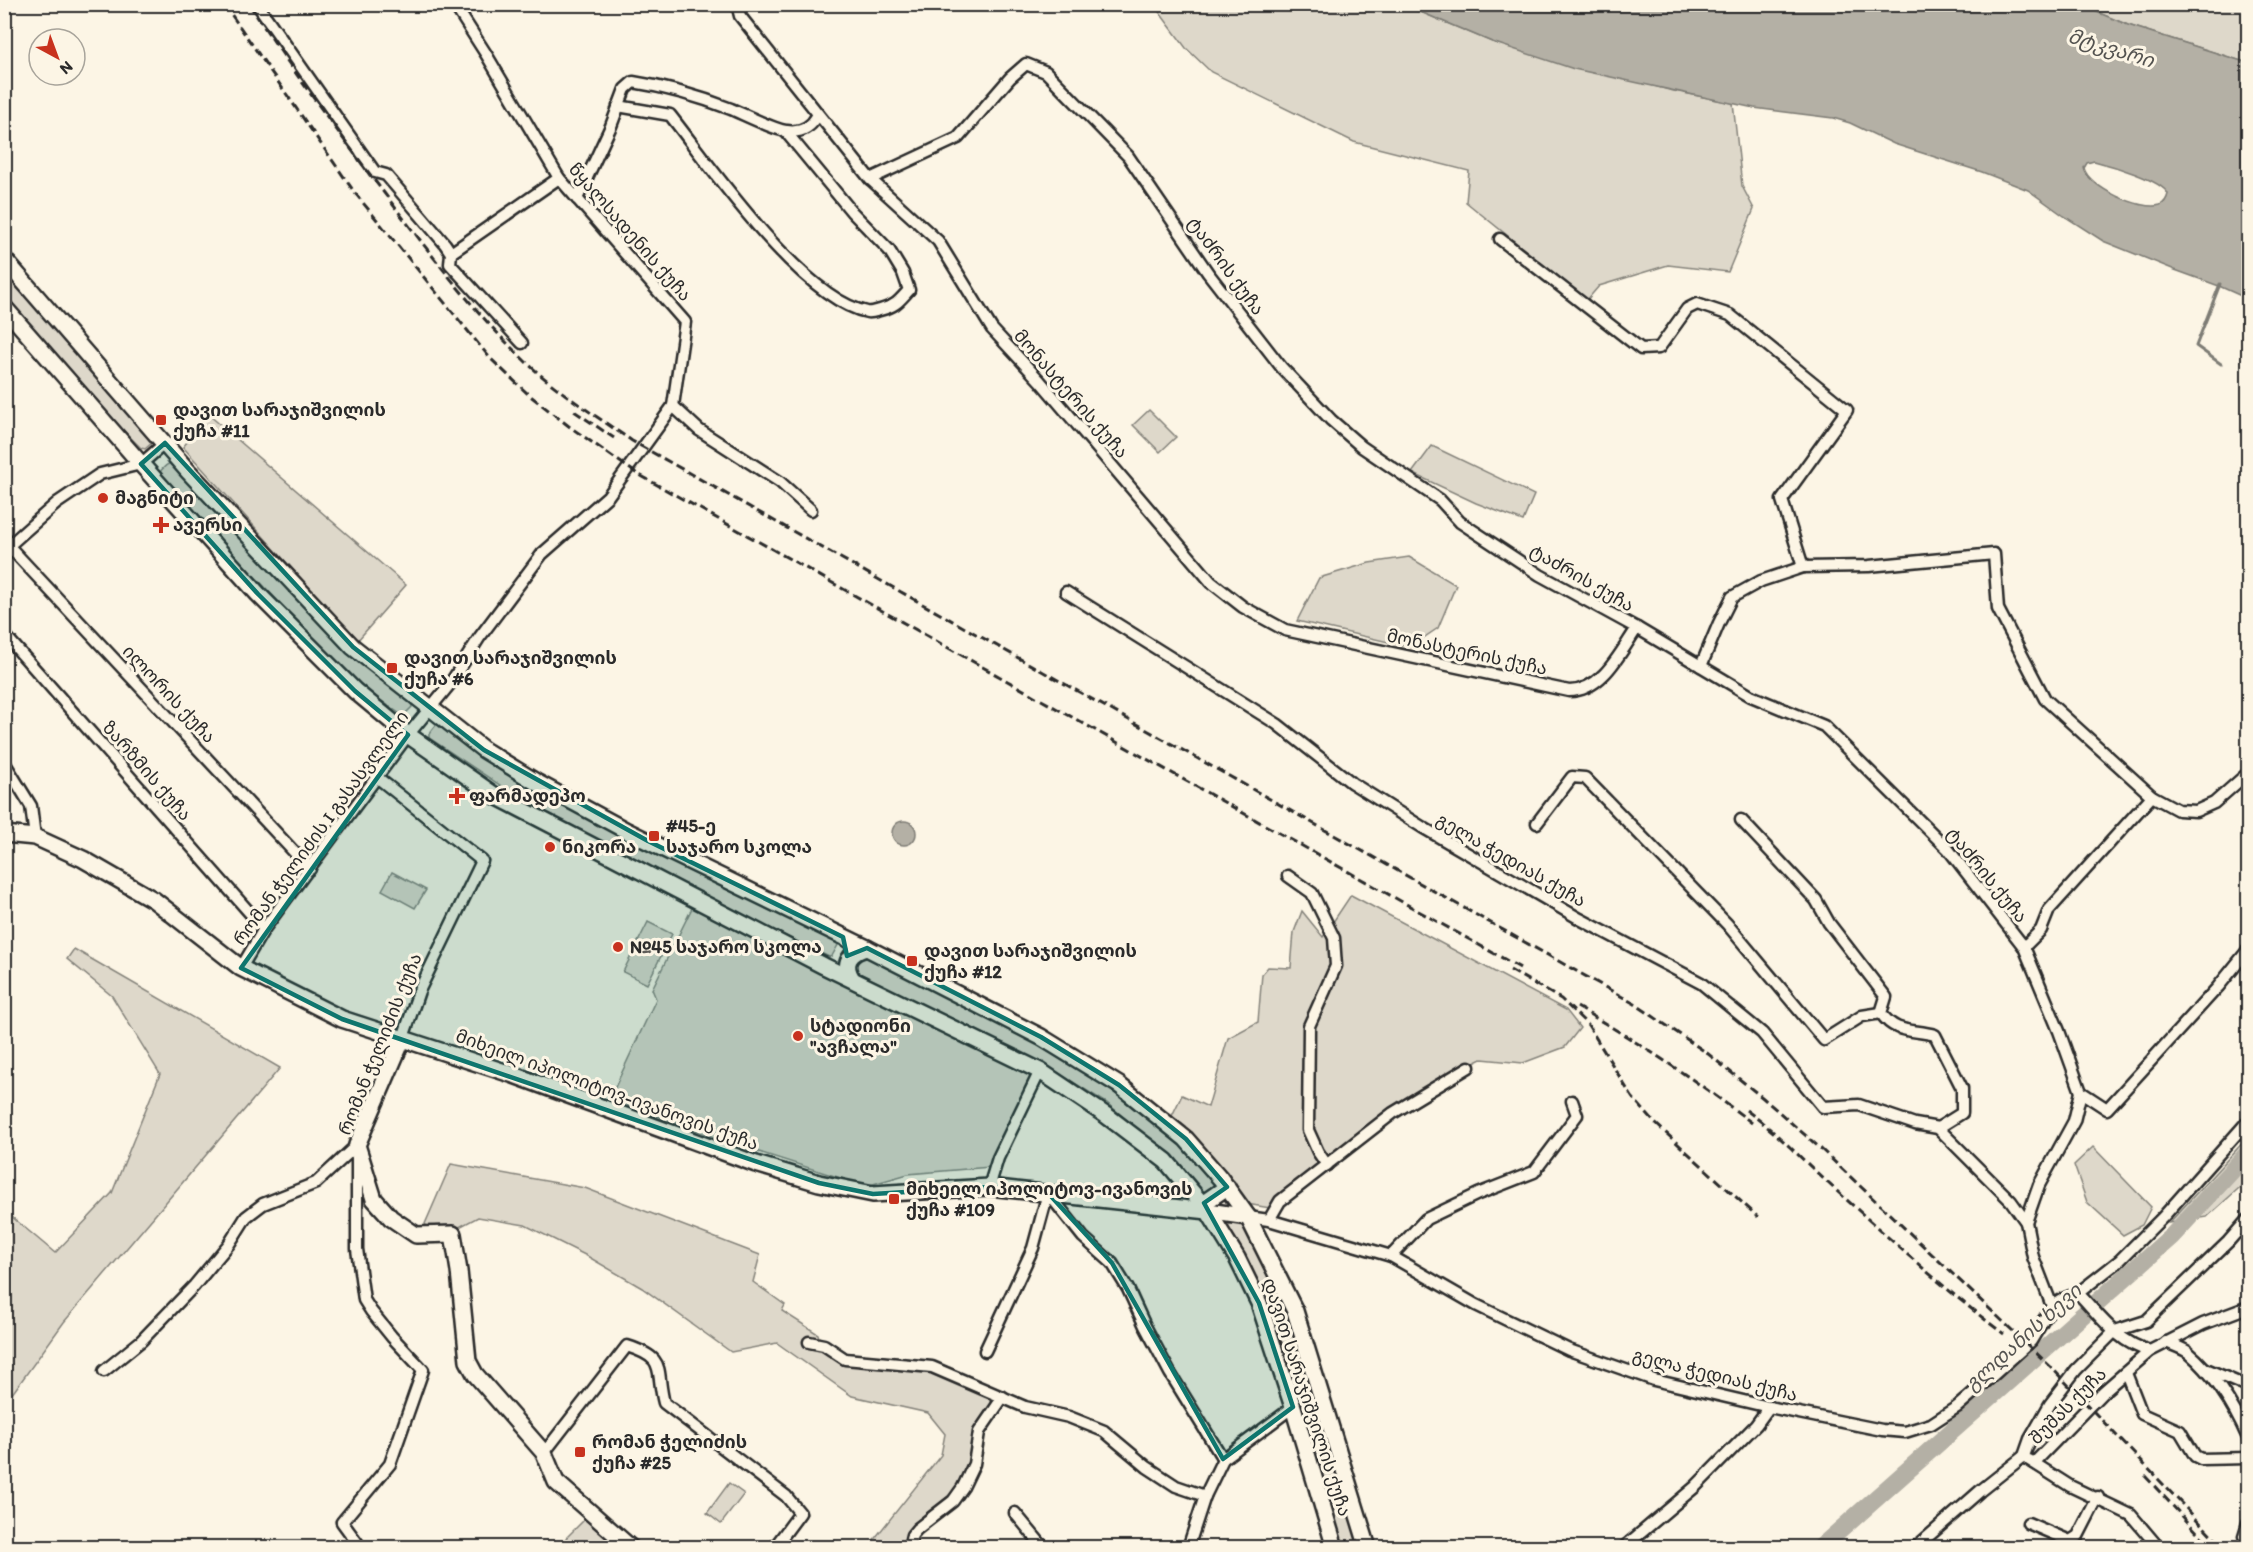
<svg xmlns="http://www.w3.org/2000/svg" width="2253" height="1552" viewBox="0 0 2253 1552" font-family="Itim,'Noto Sans Georgian',sans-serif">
  <rect width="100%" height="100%" fill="#fcf5e5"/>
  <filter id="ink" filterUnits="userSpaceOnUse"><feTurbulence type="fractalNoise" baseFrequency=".0167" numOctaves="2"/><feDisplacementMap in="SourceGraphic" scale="12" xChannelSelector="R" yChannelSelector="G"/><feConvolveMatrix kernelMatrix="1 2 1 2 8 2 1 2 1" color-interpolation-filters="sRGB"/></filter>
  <g filter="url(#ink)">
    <g fill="#ded8ca" stroke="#84827a" stroke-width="1.5">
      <polygon points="1154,5 1404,5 1492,42 1669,90 1733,103 1742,186 1754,209 1728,272 1668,265 1599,286 1587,300 1466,202 1469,171 1354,142 1211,72 1186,48"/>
      <polygon points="2080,5 2248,5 2248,63 2128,25"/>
      <polygon points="4,268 154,441 145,449 141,448 99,406 5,300"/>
      <polygon points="1149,410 1176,437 1160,452 1133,425"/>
      <polygon points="209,415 406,585 357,641 183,447"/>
      <polygon points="1432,446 1534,495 1523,521 1476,503 1412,473"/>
      <path d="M175 461 411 702 412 707 403 716 351 679 159 474C162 468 168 463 175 461Z"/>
      <polygon points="1409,557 1456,585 1438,628 1410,647 1297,621 1319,578 1369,563"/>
      <polygon points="436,725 440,725 834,940 838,945 832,956 829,957 645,867 524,801 429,738 429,734"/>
      <polygon points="392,872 426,890 415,908 382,890"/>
      <polygon points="1351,895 1566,1010 1580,1028 1565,1047 1523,1063 1482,1059 1442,1079 1364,1129 1270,1208 1247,1204 1171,1118 1182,1095 1208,1107 1228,1038 1258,1022 1262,974 1268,967 1291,968 1294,932 1302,911 1323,937"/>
      <polygon points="693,906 1034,1074 990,1167 908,1174 866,1186 721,1140 610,1098 656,999 652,989"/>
      <polygon points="648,922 672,934 647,984 623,972"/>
      <polygon points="74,949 280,1068 64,1322 12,1394 4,1374 5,1211 55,1253 112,1193 160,1074 112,996 67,959"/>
      <polygon points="860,952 994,1019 1096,1075 1193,1152 1220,1187 1205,1195 1177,1162 1107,1103 1052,1069 851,969"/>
      <polygon points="2248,1137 2248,1180 2207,1217 2169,1223"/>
      <polygon points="2093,1147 2151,1207 2142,1225 2123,1235 2087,1202 2074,1165"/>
      <polygon points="451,1164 585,1188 760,1255 753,1282 785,1305 782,1311 818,1334 822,1348 846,1364 921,1369 991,1395 991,1405 974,1431 971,1464 952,1493 925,1514 912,1529 904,1547 868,1547 941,1455 945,1434 928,1413 852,1396 777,1343 731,1352 642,1288 587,1256 525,1225 478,1217 450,1232 430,1231 425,1224"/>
      <polygon points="1241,1220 1268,1266 1285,1310 1361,1547 1341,1547 1250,1269 1228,1228 1229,1224"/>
      <polygon points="729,1483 744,1494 721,1524 707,1513"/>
      <polygon points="587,1517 624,1548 556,1548"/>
    </g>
    <g fill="#b4b0a5" stroke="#7d7b74" stroke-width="1.5" fill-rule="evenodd">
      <path d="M1404 5H2080L2128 25 2248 63V299L2219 286 2175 270 2103 241 2064 216 2028 190 1982 172 1894 144 1850 123 1833 118 1754 108 1574 69 1492 42ZM2094 161C2110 165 2162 180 2168 194 2167 199 2165 203 2160 205 2141 211 2088 187 2084 168L2087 163Z"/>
      <circle cx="904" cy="833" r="12"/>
    </g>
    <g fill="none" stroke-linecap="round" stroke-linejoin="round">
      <polyline stroke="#7d7b74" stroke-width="3" points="2220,284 2196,346 2221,364"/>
      <polyline stroke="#b4b0a5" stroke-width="18" points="1820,1548 2172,1236 2248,1153"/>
      <defs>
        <g id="street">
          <polyline points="257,4 375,172 386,175 445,244 451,253 450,264 522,343"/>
          <path d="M737 4 740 16 870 179 938 241 992 329 1040 381 1211 582 1243 607 1285 630 1569 691C1602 691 1620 653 1637 628"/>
          <path d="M618 106 670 115C711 167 802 299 867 312 871 313 876 311 880 310 896 306 898 302 909 290L903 273 889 250 852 212 786 132"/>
          <polyline points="870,179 958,138 1010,78 1026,64 1046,72 1128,156 1208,273 1282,368 1331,420 1362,447 1440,500 1460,522 1540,575 1637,628 1751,696 1824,726 1948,849 2024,947 2059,1031 2081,1092 2074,1121 2039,1185 2026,1222 2033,1257 2052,1306"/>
          <path d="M577 199 611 126 625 89 633 82C666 87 700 97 731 109 743 114 777 131 787 131 801 133 811 127 817 116"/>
          <polyline points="1500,239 1641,349 1659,348 1687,309 1697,304 1730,315 1847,410 1782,500 1803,567"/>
          <polyline points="451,253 559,178"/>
          <polyline points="673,406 699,430 780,482 811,510"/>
          <polyline points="4,541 310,869"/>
          <polyline points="4,550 57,503 100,474 141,464 165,443"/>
          <polyline points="1066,592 1277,724 1352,783 1422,827 1580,919 1701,983 1762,1033 1823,1107 1859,1105 1915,1124 1938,1128 2011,1201 2026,1222"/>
          <polyline points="4,634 264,929"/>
          <polyline points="1701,666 1719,623 1732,597 1761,581 1803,567 1869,566 1994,554 1998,609 2045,699 2152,796 2178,810 2196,811 2214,803 2248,773"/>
          <polyline points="4,762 31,806 35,837"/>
          <polyline points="378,778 482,861 419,991 403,1038"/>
          <path d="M1741 820 1816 900 1829 923 1886 997 1881 1013C1895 1034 1912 1029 1935 1035L1962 1088V1113L1938 1128"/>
          <polyline points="1537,823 1572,777 1585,778 1727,924 1824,1040 1862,1016 1881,1013"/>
          <polyline points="1288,876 1312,893 1334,938 1336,966 1309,1026 1308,1130 1318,1152 1327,1165"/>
          <polyline points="2024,947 2041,930 2049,910 2152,796"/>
          <polyline points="241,968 264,929 408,735 450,684 479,638 542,554 608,496 673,406 685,322 559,178 486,54 454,4"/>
          <polyline points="2081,1092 2107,1109 2218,987 2248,950"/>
          <polyline points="357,1157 357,1249 364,1300 371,1311 392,1337 423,1370 390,1464 342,1522 361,1548"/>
          <polyline points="989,1187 998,1158 1040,1071"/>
          <polyline points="1048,1193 1083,1237 1112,1263 1128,1289 1145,1326 1170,1373 1223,1459"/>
          <polyline points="1248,1217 1269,1220 1391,1256 1476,1305 1569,1350 1654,1380 1769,1407 1882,1430 1905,1432 1931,1424 1957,1407 1989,1379 2031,1341 2052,1306 2063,1299 2078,1293 2119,1261 2163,1217 2248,1121"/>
          <polyline points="1269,1220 1280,1201 1393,1113 1469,1067"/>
          <polyline points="1391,1256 1426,1219 1478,1194 1534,1172 1577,1115 1572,1101"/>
          <path d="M2078 1293C2100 1316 2118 1343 2150 1351"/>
          <polyline points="809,1342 824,1345 845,1359 932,1367 1025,1407 1069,1417 1104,1431 1147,1467 1176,1486 1205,1496"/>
          <path d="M2166 1342C2173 1345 2182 1348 2188 1352 2215 1375 2234 1406 2248 1438"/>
          <polyline points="985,1351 1033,1248 1048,1193"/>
          <polyline points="2206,1369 2248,1387"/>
          <polyline points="104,1371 141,1341 194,1286 229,1244 246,1217 263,1204 316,1183 357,1145"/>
          <polyline points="2126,1373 2142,1414 2180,1431 2195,1456 2201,1459 2248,1458"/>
          <path d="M544 1453 627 1346C668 1359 655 1368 664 1403L786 1496 800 1513 774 1548"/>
          <polyline points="2024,1456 2030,1439 2050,1404 2076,1370 2115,1331 2146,1321 2228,1242 2248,1219"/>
          <polyline points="2029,1460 2070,1486 2131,1515 2159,1548"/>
          <polyline points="2034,1463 2104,1391 2150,1351 2203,1324 2248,1307"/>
          <polyline points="1015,1513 1044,1548"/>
          <polyline points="2028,1523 2070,1541 2078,1536 2098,1497"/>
          <polyline points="2244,1536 2248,1523"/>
          <polyline points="909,1548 912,1535 917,1529 953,1501 963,1487 974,1464 979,1432 1003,1397"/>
          <polyline points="1188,1548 1205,1496 1223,1459 1293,1407"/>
          <polyline points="1623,1548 1695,1487 1756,1425 1769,1407"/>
          <polyline points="1915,1548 1980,1491 2024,1456"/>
        </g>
        <g id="secondary">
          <polyline points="4,259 188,471 353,647 484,750 536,782 627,831 867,948 1041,1037 1119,1085 1186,1139 1220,1178 1248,1217 1295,1311 1368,1548"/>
          <polyline points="4,307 141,464 258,594 355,691 408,735 494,795 824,966 1040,1071 1107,1116 1166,1161 1208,1211 1237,1258 1259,1303 1293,1407 1335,1548"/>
          <polyline points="4,834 35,837 83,859 154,900 241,968 342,1019 514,1075 756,1164 819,1183 873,1194 989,1187 1208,1211 1248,1217"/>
          <path d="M852 979C842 963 850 952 867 948"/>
          <polyline points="403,1038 357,1145 374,1199 391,1218 416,1235 453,1234 459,1271 468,1361 475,1374 544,1453 556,1482 631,1548"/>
          <polyline points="1195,1209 1227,1187"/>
        </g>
      </defs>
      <use href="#street" stroke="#2b2b2b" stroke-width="15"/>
      <use href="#secondary" stroke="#2b2b2b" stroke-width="20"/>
      <use href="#street" stroke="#fcf5e5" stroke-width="10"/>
      <use href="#secondary" stroke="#fcf5e5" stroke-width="15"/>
      <g stroke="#2b2b2b" stroke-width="3" stroke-dasharray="9 4.5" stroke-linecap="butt">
        <polyline points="224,4 355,193 490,358 528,394 570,427 636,473 1522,969"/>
        <path d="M249 4C295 75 346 143 397 210 437 262 476 314 523 359 556 391 595 415 632 441L1635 1004 1707 1053 1763 1098 1821 1149 2052 1368 2224 1548"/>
        <polyline points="574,411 614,438"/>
        <polyline points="1510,970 1561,999 1588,1025 1632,1097 1655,1123 1758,1217"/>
        <path d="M1577 1007C1638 1042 1696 1080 1752 1123"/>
        <path d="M1746 1110C1776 1132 1801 1158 1828 1183 1886 1235 1942 1288 2004 1334"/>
        <polyline points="2145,1476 2212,1548"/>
      </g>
    </g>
  </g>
  <path fill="#0f766e" fill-opacity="0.2" stroke="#0f766e" stroke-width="4.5" stroke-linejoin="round" d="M165 443 353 647 484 750 648 841 843 937 847 956 867 948 1041 1037 1119 1085 1186 1139 1227 1187 1204 1203 1259 1303 1293 1407 1223 1459 1112 1263 1048 1193 989 1187 873 1194 819 1183 342 1019 241 968 408 735 355 691 258 594 141 464Z"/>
  <g fill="#c8321e" stroke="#fcf5e5" stroke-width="2">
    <rect x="155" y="414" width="12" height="12" rx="3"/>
    <circle cx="103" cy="498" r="6"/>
    <path d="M158 516h6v6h6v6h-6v6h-6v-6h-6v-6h6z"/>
    <rect x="386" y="662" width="12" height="12" rx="3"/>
    <path d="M454 787h6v6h6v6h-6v6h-6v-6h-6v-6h6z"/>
    <rect x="648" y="830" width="12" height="12" rx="3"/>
    <circle cx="550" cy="847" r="6"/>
    <circle cx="618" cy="947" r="6"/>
    <rect x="906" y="955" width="12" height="12" rx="3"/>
    <circle cx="798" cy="1036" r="6"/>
    <rect x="888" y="1193" width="12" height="12" rx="3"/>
    <rect x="574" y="1446" width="12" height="12" rx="3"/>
  </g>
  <g text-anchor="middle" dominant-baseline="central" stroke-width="6" stroke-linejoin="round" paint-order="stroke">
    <g font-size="18" fill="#2b2b2b" stroke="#fcf5e5">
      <text transform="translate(630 232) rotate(49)">წყალსადენის ქუჩა</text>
      <text transform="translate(1226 266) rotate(54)">ტაძრის ქუჩა</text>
      <text transform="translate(1071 394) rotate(49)">მონასტერის ქუჩა</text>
      <text transform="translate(1582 578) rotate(30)">ტაძრის ქუჩა</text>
      <text transform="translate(1467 652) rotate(12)">მონასტერის ქუჩა</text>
      <text transform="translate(169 694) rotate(47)">ილორის ქუჩა</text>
      <text transform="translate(147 771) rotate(49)">ზარზმის ქუჩა</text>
      <text transform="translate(321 828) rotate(-54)">რომან ჭელიძის I გასასვლელი</text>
      <text transform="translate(1511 860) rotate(30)">გელა ჭედიას ქუჩა</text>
      <text transform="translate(1987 875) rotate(51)">ტაძრის ქუჩა</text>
      <text transform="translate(380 1044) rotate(-68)">რომან ჭელიძის ქუჩა</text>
      <text transform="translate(607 1090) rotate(20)">მიხეილ იპოლიტოვ-ივანოვის ქუჩა</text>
      <text transform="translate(1715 1375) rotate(14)">გელა ჭედიას ქუჩა</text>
      <text transform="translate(1307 1397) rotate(72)">დავით სარაჯიშვილის ქუჩა</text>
      <text transform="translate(2068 1406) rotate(-45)">შუშას ქუჩა</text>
    </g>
    <g font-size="18" font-weight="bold" fill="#2b2b2b" stroke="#fcf5e5" text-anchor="start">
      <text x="173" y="410">დავით სარაჯიშვილის<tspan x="173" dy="21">ქუჩა #11</tspan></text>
      <text x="115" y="498">მაგნიტი</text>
      <text x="173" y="525">ავერსი</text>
      <text x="404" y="658">დავით სარაჯიშვილის<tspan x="404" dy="21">ქუჩა #6</tspan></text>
      <text x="469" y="796">ფარმადეპო</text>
      <text x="666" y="826">#45-ე<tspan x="666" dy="21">საჯარო სკოლა</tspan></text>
      <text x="562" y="847">ნიკორა</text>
      <text x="630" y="947">№45 საჯარო სკოლა</text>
      <text x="924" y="951">დავით სარაჯიშვილის<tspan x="924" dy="21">ქუჩა #12</tspan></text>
      <text x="810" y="1026">სტადიონი<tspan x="810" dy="21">"ავჩალა"</tspan></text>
      <text x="906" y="1189">მიხეილ იპოლიტოვ-ივანოვის<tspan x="906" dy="21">ქუჩა #109</tspan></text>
      <text x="592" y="1442">რომან ჭელიძის<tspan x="592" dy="21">ქუჩა #25</tspan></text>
    </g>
    <g font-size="20" font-style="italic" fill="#545350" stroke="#fcf5e5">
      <text transform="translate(2111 48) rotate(17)">მტკვარი</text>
      <text transform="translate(2023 1337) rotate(-42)">გლდანის ხევი</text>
    </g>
  </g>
  <rect width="2253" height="1552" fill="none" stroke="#fcf5e5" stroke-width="24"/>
  <rect x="12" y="12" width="2229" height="1528" fill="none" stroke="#2b2b2b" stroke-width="2" filter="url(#ink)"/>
  <g transform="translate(57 57) rotate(139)"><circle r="28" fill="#fcf5e5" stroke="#a8a49b" stroke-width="1.5"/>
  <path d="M0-4.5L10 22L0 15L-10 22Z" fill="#c8321e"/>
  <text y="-9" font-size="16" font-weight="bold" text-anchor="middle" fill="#2b2b2b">N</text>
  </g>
</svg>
